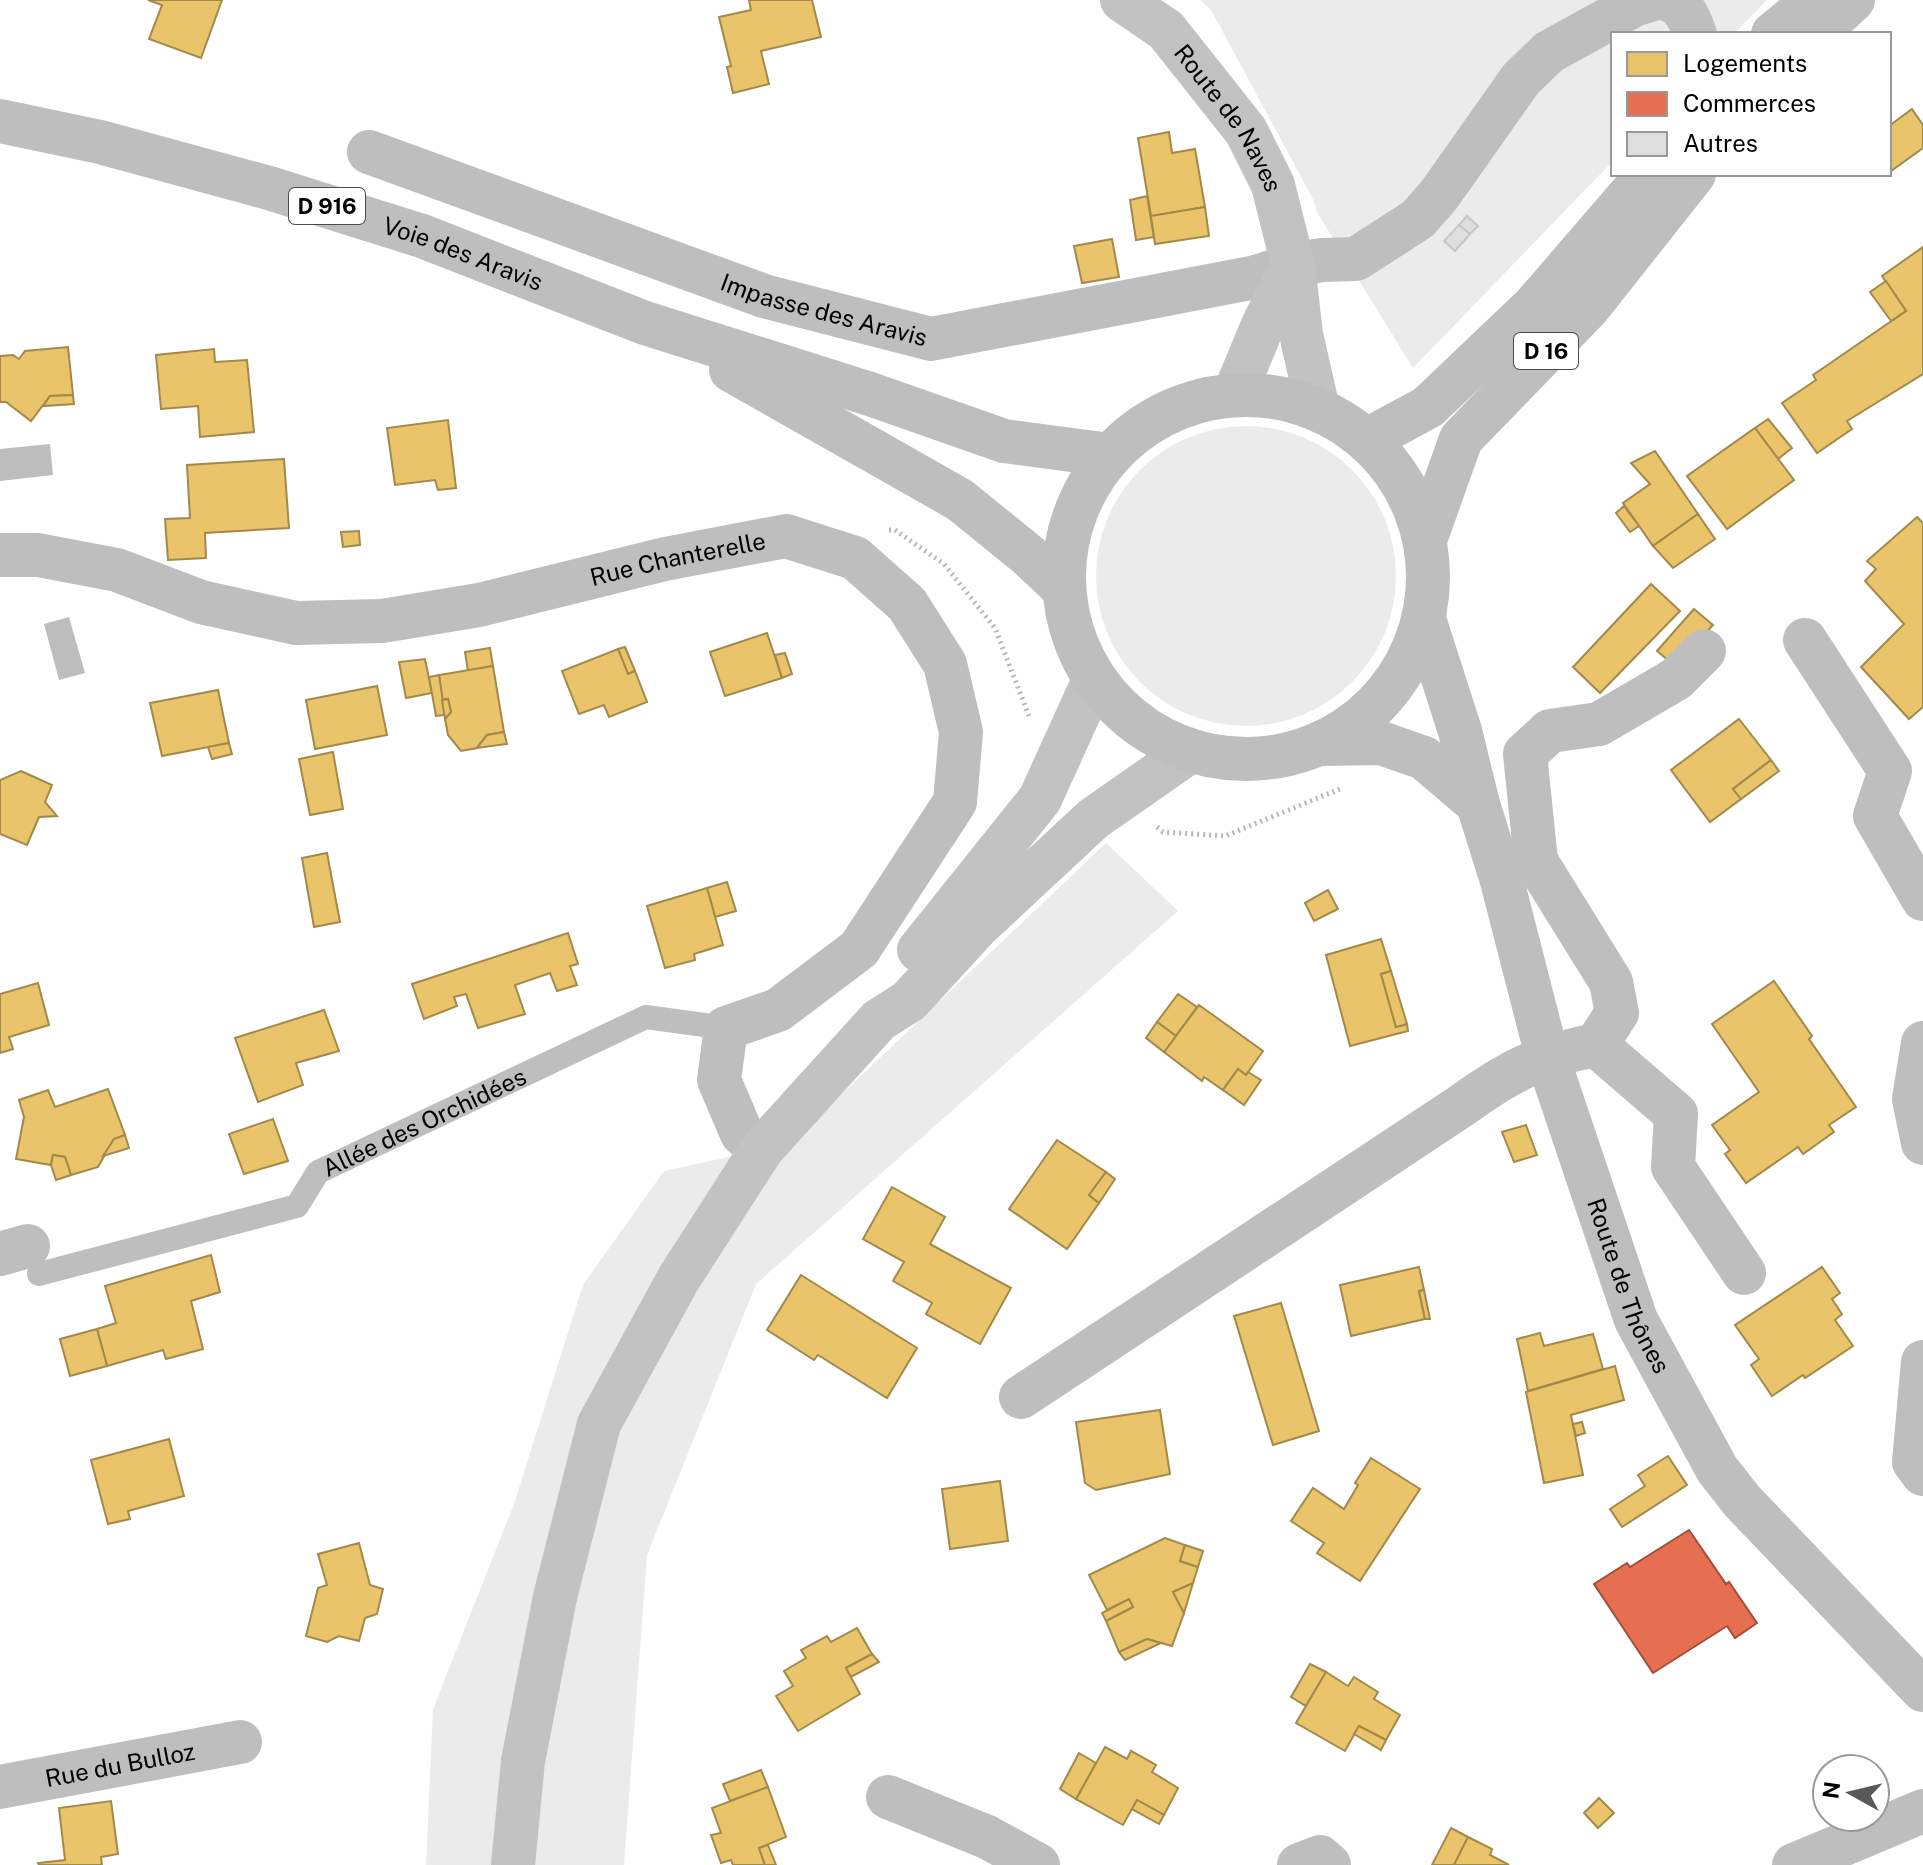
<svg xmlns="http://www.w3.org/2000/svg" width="1923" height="1865" viewBox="0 0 1923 1865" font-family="'Public Sans',sans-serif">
  <rect width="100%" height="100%" fill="#fff"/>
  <g fill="#ebebeb">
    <polygon points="1200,0 1767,0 1734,34 1613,34 1613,161 1413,368 1318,214 1313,199 1211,10"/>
    <circle cx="1246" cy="576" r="150"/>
    <polygon points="1106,843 1178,911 756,1284 647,1555 624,1865 426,1865 433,1709 514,1504 583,1285 664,1171 789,1144"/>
  </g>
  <g fill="#bdbdbd">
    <polygon points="50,444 53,475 0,481 0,449"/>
    <polygon points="69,617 85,673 59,680 44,624"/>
  </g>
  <g fill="#e9c46a" stroke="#a3894a" stroke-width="2">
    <polygon points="148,0 222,0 201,58 149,39 162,5"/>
    <polygon points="749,0 812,0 821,37 761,51 769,84 733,93 727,67 731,66 719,17 751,10"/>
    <polygon points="1912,109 1923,125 1923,148 1891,171 1889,167 1889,126"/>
    <polygon points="1169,132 1172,153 1195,149 1205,207 1151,216 1138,138"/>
    <polygon points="1147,196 1154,237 1136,240 1130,200"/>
    <polygon points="1205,207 1209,236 1155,244 1151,216"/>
    <polygon points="1112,239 1119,277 1082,283 1074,246"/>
    <polygon points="1923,247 1923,374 1847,421 1852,429 1817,453 1782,403 1816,380 1813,375 1906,311 1882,276"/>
    <polygon points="1886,281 1906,311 1891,321 1870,292"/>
    <polygon points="68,347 73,395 50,396 31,421 6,402 0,402 0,356 13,355 19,359 25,351"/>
    <polygon points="214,349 215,362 247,360 254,432 200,437 198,406 161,409 156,355"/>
    <polygon points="73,395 74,404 43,406 50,396"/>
    <polygon points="1768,419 1792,448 1778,459 1755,428"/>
    <polygon points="448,420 456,488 438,490 435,480 395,485 387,428"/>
    <polygon points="1755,428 1794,480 1727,529 1687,476"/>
    <polygon points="1655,451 1698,514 1653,546 1623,503 1650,484 1631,463"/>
    <polygon points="284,459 289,528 205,533 206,558 168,560 165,519 190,518 187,465"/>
    <polygon points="1624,506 1639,526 1630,532 1616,513"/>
    <polygon points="1698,514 1715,539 1673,568 1653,546"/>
    <polygon points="1917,517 1923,523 1923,707 1909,719 1861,667 1904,624 1865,581 1876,569 1867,561"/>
    <polygon points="359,531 360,545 343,547 341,532"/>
    <polygon points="1651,584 1680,611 1600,693 1573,667"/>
    <polygon points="1694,609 1713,625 1675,666 1657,651"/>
    <polygon points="767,633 782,678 725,696 710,652"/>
    <polygon points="625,647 635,671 628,674 618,649"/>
    <polygon points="490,648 493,666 468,671 465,652"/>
    <polygon points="618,649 628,674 635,671 647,702 609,717 604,705 579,714 562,671"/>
    <polygon points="785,653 792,674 782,678 775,655"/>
    <polygon points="425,659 432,693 406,698 399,662"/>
    <polygon points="493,666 504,732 487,735 477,748 461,751 448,735 445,719 451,712 448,699 442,700 439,675"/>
    <polygon points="439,675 445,715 436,716 429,677"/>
    <polygon points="377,686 387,735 315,749 306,700"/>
    <polygon points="218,690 229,743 162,756 150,703"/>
    <polygon points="448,699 451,712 445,719 442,700"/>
    <polygon points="1739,719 1771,760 1733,789 1741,799 1710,822 1671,770"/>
    <polygon points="504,732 507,744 477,748 487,735"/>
    <polygon points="229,743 232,754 212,759 208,747"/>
    <polygon points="333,752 343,809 310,815 299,759"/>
    <polygon points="1771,760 1779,771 1741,799 1733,789"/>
    <polygon points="21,771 52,785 45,802 57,816 39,817 27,845 0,834 0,780"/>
    <polygon points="327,853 340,922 314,927 302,858"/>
    <polygon points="727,882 736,911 715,917 707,888"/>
    <polygon points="707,888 723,945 694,954 695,960 665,968 647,906"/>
    <polygon points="1328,890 1338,909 1314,921 1305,903"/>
    <polygon points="568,933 578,964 570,966 577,985 557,991 550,973 515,985 525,1014 478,1028 466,994 454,997 457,1006 424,1019 412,984"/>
    <polygon points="1381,939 1391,971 1381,974 1396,1027 1407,1024 1408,1031 1350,1046 1326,955"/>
    <polygon points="1391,971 1407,1024 1396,1027 1381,974"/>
    <polygon points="1774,981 1812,1036 1809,1039 1856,1107 1829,1125 1834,1132 1803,1154 1798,1147 1746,1183 1725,1154 1730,1150 1712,1125 1759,1092 1712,1024"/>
    <polygon points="38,983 49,1025 9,1037 13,1049 0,1053 0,994"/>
    <polygon points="1178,994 1197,1007 1176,1036 1157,1022"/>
    <polygon points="1199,1005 1263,1051 1246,1075 1238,1069 1223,1090 1204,1077 1202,1081 1164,1052"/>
    <polygon points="324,1010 339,1051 296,1063 303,1085 258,1102 235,1038"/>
    <polygon points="1157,1022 1176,1036 1164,1052 1146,1038"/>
    <polygon points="1238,1069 1246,1075 1248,1072 1261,1080 1244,1105 1223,1090"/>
    <polygon points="108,1089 125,1135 114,1139 98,1167 71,1175 65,1157 53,1155 51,1165 16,1159 24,1117 19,1100 48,1090 55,1107"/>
    <polygon points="273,1119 288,1161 244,1174 229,1134"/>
    <polygon points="1526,1125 1537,1155 1514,1162 1502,1132"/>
    <polygon points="125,1135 129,1148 103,1156 114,1139"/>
    <polygon points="1057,1140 1106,1172 1089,1195 1099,1203 1067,1249 1009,1209"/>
    <polygon points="53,1155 65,1157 71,1175 56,1180 51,1165"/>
    <polygon points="1106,1172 1115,1179 1099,1203 1089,1195"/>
    <polygon points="892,1187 945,1217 930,1244 1011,1288 980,1344 926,1314 932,1303 893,1281 904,1262 863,1239"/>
    <polygon points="211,1255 220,1292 191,1301 203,1349 166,1359 163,1350 107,1366 97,1329 116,1323 105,1286"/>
    <polygon points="1419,1267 1424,1290 1419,1291 1425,1319 1351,1336 1340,1285"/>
    <polygon points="1822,1267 1840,1293 1832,1299 1842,1314 1835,1320 1853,1346 1805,1378 1803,1375 1772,1396 1751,1365 1759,1359 1735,1325"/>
    <polygon points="801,1275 917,1348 887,1398 818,1355 814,1360 767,1330"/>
    <polygon points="1424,1290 1430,1319 1425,1319 1419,1291"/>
    <polygon points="1281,1303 1319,1431 1273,1445 1234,1316"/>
    <polygon points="97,1329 107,1366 70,1376 60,1339"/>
    <polygon points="1540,1333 1544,1346 1593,1334 1603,1369 1528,1391 1517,1339"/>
    <polygon points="1615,1366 1624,1400 1571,1415 1583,1475 1544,1483 1526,1392"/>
    <polygon points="1160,1410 1170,1474 1096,1490 1085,1483 1076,1422"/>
    <polygon points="1582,1422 1585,1433 1576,1436 1573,1424"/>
    <polygon points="169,1439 184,1496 128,1511 130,1519 108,1524 91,1460"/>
    <polygon points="1668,1456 1687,1485 1622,1527 1610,1509 1645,1486 1638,1475"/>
    <polygon points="1371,1458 1420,1489 1360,1581 1317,1553 1324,1543 1291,1521 1313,1488 1344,1509 1358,1485 1355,1483"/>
    <polygon points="1000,1481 1008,1541 950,1549 942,1489"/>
    <polygon points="1165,1538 1185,1545 1180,1561 1198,1567 1193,1583 1173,1592 1184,1613 1172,1646 1147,1639 1119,1652 1106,1621 1133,1607 1129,1599 1107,1610 1089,1575"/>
    <polygon points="359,1543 370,1585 383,1589 377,1614 365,1618 359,1641 339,1636 327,1642 306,1636 318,1588 327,1585 318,1554"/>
    <polygon points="1185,1545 1203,1551 1198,1567 1180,1561"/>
    <polygon points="1193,1583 1184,1613 1173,1592"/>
    <polygon points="1129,1599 1133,1607 1106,1621 1102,1613"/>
    <polygon points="857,1628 872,1654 846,1668 860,1694 798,1731 776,1696 793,1686 784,1671 806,1658 801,1650 827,1636 831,1642"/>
    <polygon points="1147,1639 1161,1643 1125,1660 1119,1652"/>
    <polygon points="872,1654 879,1662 851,1677 846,1668"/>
    <polygon points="1310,1664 1326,1672 1306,1706 1291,1697"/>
    <polygon points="1326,1672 1348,1686 1354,1677 1378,1692 1374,1699 1400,1715 1386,1740 1359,1726 1345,1751 1296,1723"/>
    <polygon points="1359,1726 1386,1740 1381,1750 1354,1734"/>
    <polygon points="1105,1747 1127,1759 1131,1751 1156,1765 1152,1772 1178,1788 1164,1815 1137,1800 1123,1825 1076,1799"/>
    <polygon points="1079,1753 1096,1763 1076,1799 1060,1789"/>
    <polygon points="761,1770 768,1787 730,1801 723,1784"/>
    <polygon points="768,1787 786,1837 759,1848 765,1865 733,1865 731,1860 721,1863 711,1835 721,1833 712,1808"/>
    <polygon points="1599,1798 1614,1813 1598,1828 1584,1813"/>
    <polygon points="1137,1800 1164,1815 1159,1824 1132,1809"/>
    <polygon points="111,1801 118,1854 101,1857 102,1865 39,1865 38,1863 65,1860 59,1808"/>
    <polygon points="1451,1828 1468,1837 1454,1865 1432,1865"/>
    <polygon points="1468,1837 1492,1849 1490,1855 1509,1865 1454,1865"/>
    <polygon points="768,1845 776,1865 765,1865 759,1848"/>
  </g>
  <polygon fill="#e76f51" stroke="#a24e39" stroke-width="2" points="1689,1530 1726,1584 1729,1582 1757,1623 1735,1638 1727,1626 1653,1673 1594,1584 1627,1563 1630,1567"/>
  <g fill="#dedede" stroke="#c6c6c6" stroke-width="2">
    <polygon points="1467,216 1478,226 1470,234 1459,225"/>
    <polygon points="1459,225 1470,234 1455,251 1444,241"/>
  </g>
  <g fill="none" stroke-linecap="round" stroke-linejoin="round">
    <g stroke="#b9b9b9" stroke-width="5" stroke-dasharray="2 4" stroke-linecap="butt">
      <polyline points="889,530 895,530 944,564 995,628 1029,716"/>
      <polyline points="1157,827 1163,832 1225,836 1340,789"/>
    </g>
    <path stroke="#bebebe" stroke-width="24" id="s1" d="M39 1274 297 1206 318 1172 646 1017 726 1028"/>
    <g stroke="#bebebe" stroke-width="44">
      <path d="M1669 0C1684 5 1690 20 1695 34"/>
      <path id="s2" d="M369 152 764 296 931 339 1256 277 1293 265 1322 260 1356 259 1418 219 1439 195 1521 79 1549 52 1636 4 1650 0"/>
      <path id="s3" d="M0 555H38L117 570 201 602 296 623 382 621 479 605 665 559 786 536 855 558 907 604 945 664 961 732 955 802 859 949 778 1010 726 1028 719 1080 742 1134 762 1149"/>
      <path id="s4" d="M1424 619 1460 731 1478 804 1502 881 1547 1056 1636 1320 1717 1469 1742 1501 1923 1690"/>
      <polyline points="1805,640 1890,771 1875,816 1923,899"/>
      <polyline points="1322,744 1381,743 1424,758 1478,804"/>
      <polyline points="1923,1043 1914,1099 1923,1143"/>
      <polyline points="1596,1045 1676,1114 1673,1167 1744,1273"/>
      <polyline points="0,1254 28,1246"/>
      <polyline points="1923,1362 1914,1462 1923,1474"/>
      <path d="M1021 1397 1461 1106C1508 1072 1538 1056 1596 1045L1617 1013 1611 982 1536 861 1525 754 1550 731 1599 724 1676 679 1704 651"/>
      <path id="s5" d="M0 1787 240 1742"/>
      <polyline points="888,1797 987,1837 1038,1865"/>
      <polyline points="1299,1865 1320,1857 1329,1865"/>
      <polyline points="1794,1865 1923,1811"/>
    </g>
    <g stroke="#c2c2c2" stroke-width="44">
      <path id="s6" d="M1122 0 1166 30 1246 131 1273 185 1293 265 1301 334 1318 409"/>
      <polyline points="1234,395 1263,325 1293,265"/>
      <polyline points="919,950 1040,799 1094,680"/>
      <polyline points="513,1865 523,1761 555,1597 599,1424 679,1278 762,1149 879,1020 909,1001 976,928 1093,819 1189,752"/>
    </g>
    <g stroke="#bebebe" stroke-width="44">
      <polyline points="1773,34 1814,0"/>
      <polyline points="1816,34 1853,0"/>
      <circle cx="1246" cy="577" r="182"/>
      <polyline points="1367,440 1428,407 1534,306 1648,174"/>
      <polyline points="1425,540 1461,439 1588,308 1694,174"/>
    </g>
    <g stroke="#bebebe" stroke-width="44">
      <path id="s7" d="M0 121 100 142 269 188 422 236 645 323 870 394 1004 441 1110 455"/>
      <polyline points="731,370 960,500 1029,556 1063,588"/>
    </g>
  </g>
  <g text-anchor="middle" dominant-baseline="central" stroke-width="8" stroke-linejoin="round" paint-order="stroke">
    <g fill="#fff" stroke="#4c4c4c" stroke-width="2">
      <rect x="289" y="188" width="76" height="36" rx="6"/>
      <rect x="1514" y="333" width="64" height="36" rx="6"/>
    </g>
    <g font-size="22" font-weight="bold" fill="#000">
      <text x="327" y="206">D 916</text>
      <text x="1546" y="351">D 16</text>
    </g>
    <g font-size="24" fill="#000" stroke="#fff">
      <text stroke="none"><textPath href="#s6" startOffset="162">Route de Naves</textPath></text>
      <text stroke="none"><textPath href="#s7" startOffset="482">Voie des Aravis</textPath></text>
      <text stroke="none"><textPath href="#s2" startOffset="482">Impasse des Aravis</textPath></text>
      <text stroke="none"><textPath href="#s3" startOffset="694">Rue Chanterelle</textPath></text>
      <text stroke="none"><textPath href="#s1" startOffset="424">Allée des Orchidées</textPath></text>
      <text stroke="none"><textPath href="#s4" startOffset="698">Route de Thônes</textPath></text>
      <text stroke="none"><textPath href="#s5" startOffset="122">Rue du Bulloz</textPath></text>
    </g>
  </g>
  <rect x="1611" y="32" width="280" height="144" fill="#ffffff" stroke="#999999" stroke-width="2"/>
  <rect x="1627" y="52" width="40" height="24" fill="#e9c46a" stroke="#999999" stroke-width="2"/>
  <text x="1683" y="72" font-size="24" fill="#000000">Logements</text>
  <rect x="1627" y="92" width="40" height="24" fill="#e76f51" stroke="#999999" stroke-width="2"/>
  <text x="1683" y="112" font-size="24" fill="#000000">Commerces</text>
  <rect x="1627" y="132" width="40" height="24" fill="#dedede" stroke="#999999" stroke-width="2"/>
  <text x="1683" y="152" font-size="24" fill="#000000">Autres</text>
  <g transform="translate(1851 1793) rotate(278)"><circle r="38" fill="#ffffff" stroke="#999999" stroke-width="2"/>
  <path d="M0-6L14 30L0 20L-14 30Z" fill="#595959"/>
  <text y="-12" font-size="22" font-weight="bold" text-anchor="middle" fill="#000000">N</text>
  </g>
</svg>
